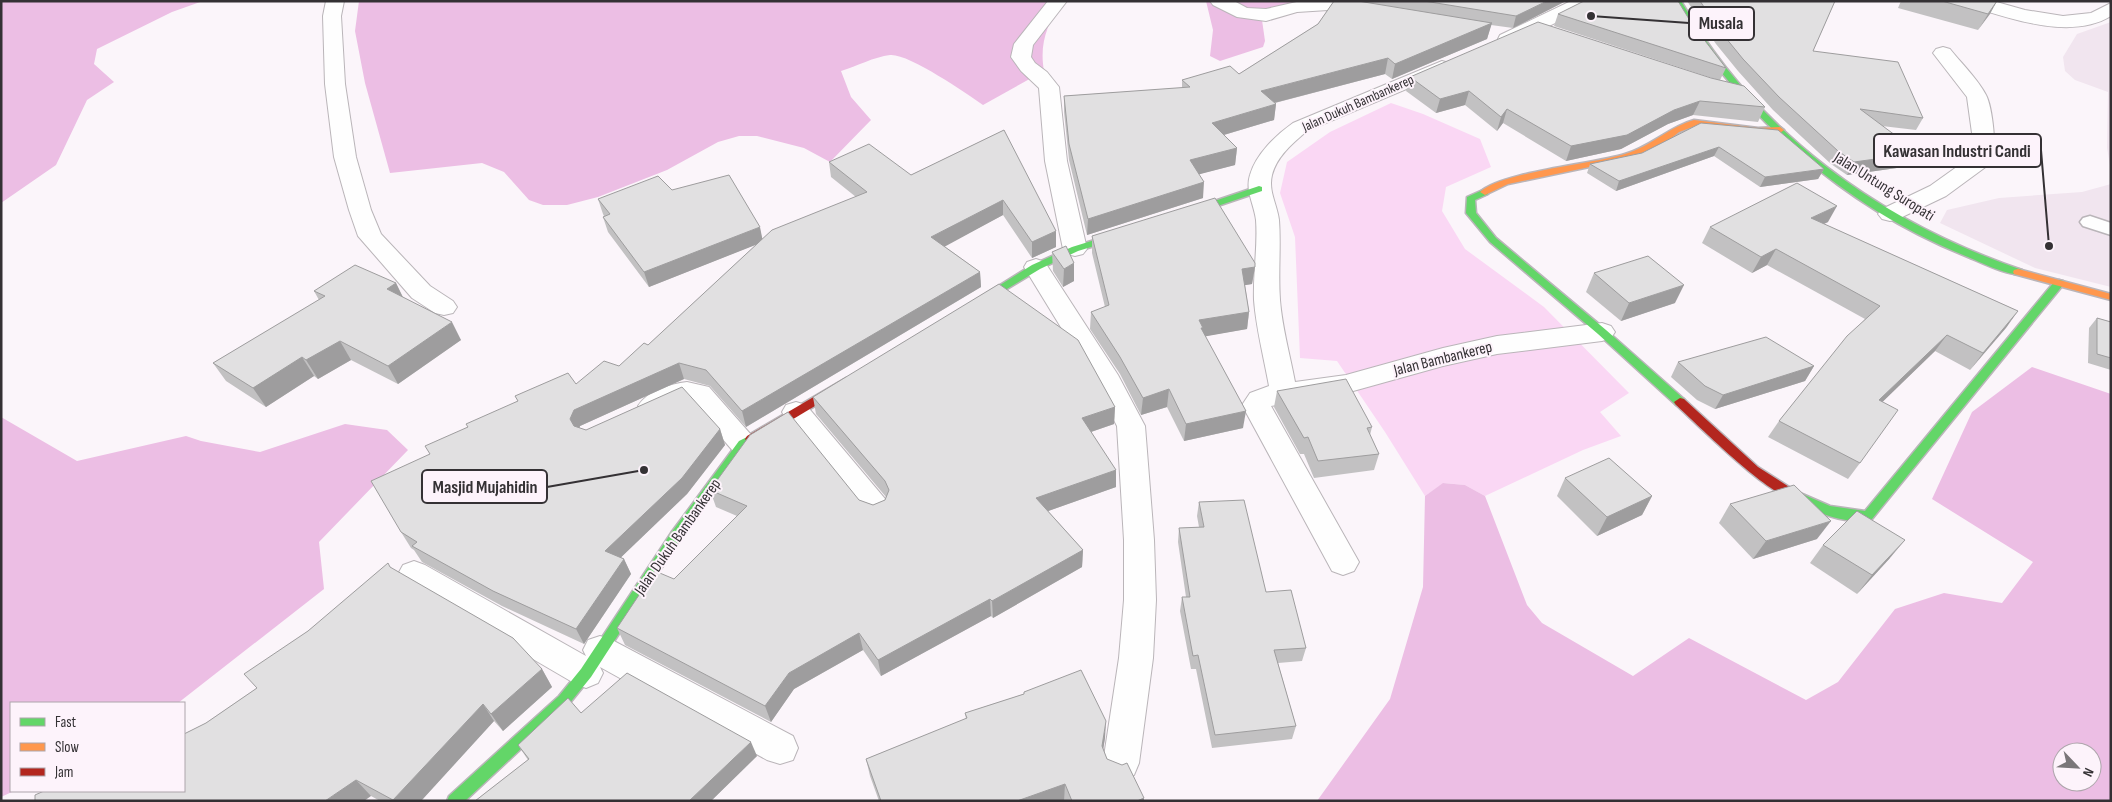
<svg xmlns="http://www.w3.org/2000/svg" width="2112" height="802" viewBox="0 0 2112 802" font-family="'Sofia Sans Condensed',sans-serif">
  <rect width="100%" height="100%" fill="#fbf5fa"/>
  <g fill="#f1e5ef">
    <polygon points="2111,22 2111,171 2107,148 2108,92 2075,80 2065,71 2063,57 2077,34"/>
    <polygon points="2111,184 2111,287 2035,268 1940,223 1947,210 1999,198 2082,192"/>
  </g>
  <polygon fill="#fad7f4" points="1391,103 1423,114 1480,139 1491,167 1446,187 1442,211 1465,249 1544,307 1629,393 1600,412 1621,436 1583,450 1485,496 1465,485 1444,483 1425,496 1385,432 1337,361 1300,358 1295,237 1280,193 1287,162 1330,132"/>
  <g fill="#ecbee4" fill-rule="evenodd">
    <polygon points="1,1 203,1 172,12 97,49 94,64 114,82 87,100 56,165 1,203"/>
    <path d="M359 1H1059C1048 27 1039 42 1044 71L983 105C966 93 908 53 890 55 874 57 857 66 841 71L851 97 871 120 830 162 804 148 757 136H739L718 142 667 170 598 197 567 205H543L529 200 504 172 482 163 390 173 365 83 355 31Z"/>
    <polygon points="1206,1 1314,1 1262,20 1265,41 1263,47 1220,61 1210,56 1213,30"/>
    <path d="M2032 367 2111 394V801H1317L1390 699 1423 587 1425 496 1443 483 1465 485 1485 496 1527 605 1542 623 1633 676 1689 638 1806 700 1838 682 1895 609 1944 593 2002 603 2033 562 1932 499 1972 412ZM2062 752H2092V782H2062Z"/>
    <polygon points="1,417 77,461 186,436 201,441 260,452 345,424 387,430 408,450 319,542 324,589 178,703 11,703 11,791 14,791 1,797"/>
  </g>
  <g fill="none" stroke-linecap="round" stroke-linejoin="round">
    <defs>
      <polygon id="lane" points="2090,216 2111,223 2111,235 2083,226 2080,222 2083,218"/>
      <g id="street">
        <polygon points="326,1 344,1 341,16 345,84 356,157 371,210 381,234 430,286 453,301 457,307 453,313 444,315 435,313 412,298 358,236 349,210 334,157 325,84 323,16"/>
        <polygon points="1048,1 1067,1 1033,45 1031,57 1035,63 1047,72 1059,87 1067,161 1087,249 1083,254 1075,256 1067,254 1063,249 1045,161 1039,88 1021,71 1011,57 1014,44"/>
        <polygon points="1210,1 1234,1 1247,8 1266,9 1301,1 1339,1 1374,7 1377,11 1374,15 1368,16 1328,10 1297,12 1266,21 1237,17 1213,5"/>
        <polygon points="1571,1 1595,1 1592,5 1514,43 1507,45 1500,43 1498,39 1500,35"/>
        <path d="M1964 1H1993L2025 10 2063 16 2091 13 2111 3V16C2071 41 2008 18 1967 5Z"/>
        <path d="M1943 47 1950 49C1961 63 1977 78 1986 95 1992 106 1998 152 1991 163L1946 196 1898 219 1890 221 1882 219 1878 214 1882 209 1930 186 1972 156V133L1967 97 1933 53 1936 49Z"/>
        <path d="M1442 61 1449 63 1452 67 1449 71 1307 131C1293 143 1277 156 1272 175 1268 191 1277 204 1279 220 1281 246 1278 273 1280 300 1282 327 1290 355 1295 382L1346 375 1443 348 1497 336 1602 323 1611 326 1615 332 1611 338 1602 341 1497 354 1443 366 1346 393 1271 406 1359 562 1354 571 1343 575 1332 571 1242 405 1250 393 1269 386C1264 358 1256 328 1254 300 1253 273 1258 246 1256 220 1254 204 1245 191 1250 175 1256 154 1276 135 1293 123Z"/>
        <polygon points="1036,259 1045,262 1048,267 1118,375 1145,426 1154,540 1156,600 1153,658 1139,763 1134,775 1121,780 1108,775 1103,763 1119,658 1124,600 1124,540 1117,426 1095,383 1024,267 1027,262"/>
        <path d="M687 382 709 387 753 437 757 444 753 451 743 454 733 451 690 401 683 402 652 416 642 413 638 406C647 391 670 384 687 382Z"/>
        <polygon points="796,402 806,405 886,500 890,508 886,516 875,520 864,516 786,419 782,412 786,405"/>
        <polygon points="414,561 425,565 586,656 583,650 588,640 600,636 612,640 793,736 798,748 793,760 780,764 767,760 600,667 603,673 598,683 586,688 574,683 403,583 398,574 403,565"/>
      </g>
      <g id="fast">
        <path d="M1673 1H1681C1757 133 1879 221 2022 270L2023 272 2022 274C2010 277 1980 262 1968 257 1845 208 1739 116 1673 1Z"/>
        <polygon points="1259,186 1262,187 1262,191 1185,217 1179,217 1177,215 1179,213"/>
        <polygon points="1485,189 1488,190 1488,194 1475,200 1476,213 1496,238 1606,330 1684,399 1686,402 1684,405 1676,405 1598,334 1490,242 1466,213 1467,197"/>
        <polygon points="1127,230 1132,233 1130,235 1078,251 1040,269 974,309 966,309 965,307 1032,265 1072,247"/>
        <path d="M2059 280 2063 281 2064 283 2063 285 1872 519C1848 527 1810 510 1789 498L1787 495 1789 492 1793 490 1830 506 1865 511 2055 281Z"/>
        <polygon points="751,435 755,436 757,439 747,447 679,541 591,677 569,704 465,801 447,801 449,796 559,696 581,669 671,533 739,441"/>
      </g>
      <g id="slow">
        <path d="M1694 120 1758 128 1780 127 1784 130 1780 133 1758 134 1695 126 1679 132 1669 140 1632 158 1508 184 1485 195 1480 192C1501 172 1593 164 1625 154 1650 147 1669 127 1694 120Z"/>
        <polygon points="2018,269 2111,294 2111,300 2014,274 2013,272 2014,270"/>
      </g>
      <g id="jam">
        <polygon points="846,378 852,382 850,385 755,442 747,442 745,439 747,436"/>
        <path d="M1680 398 1684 399 1758 467 1797 492 1799 495 1797 498C1777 505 1694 421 1676 405L1674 402Z"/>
      </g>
    </defs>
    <use href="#lane" stroke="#bab5b9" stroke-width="3"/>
    <use href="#street" stroke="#bab5b9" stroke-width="2"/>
    <use href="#fast" stroke="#bab5b9" stroke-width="3"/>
    <use href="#slow" stroke="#bab5b9" stroke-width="3"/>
    <use href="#jam" stroke="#bab5b9" stroke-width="3"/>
    <use href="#lane" fill="#fefefe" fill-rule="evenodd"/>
    <use href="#street" fill="#fefefe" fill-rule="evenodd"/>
    <use href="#fast" fill="#63d668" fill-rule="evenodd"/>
    <use href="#slow" fill="#ff974d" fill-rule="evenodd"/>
    <use href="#jam" fill="#b3261e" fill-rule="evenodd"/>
  </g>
  <g fill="#c2c1c2">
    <polygon points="1334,1 1566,1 1513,28 1491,25 1487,39 1392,79 1385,74 1275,103 1276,104 1274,120 1224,135 1237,148 1235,165 1199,174 1203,198 1087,235 1069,160 1064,112 1064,96 1182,88 1182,80 1239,74 1318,24"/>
    <polygon points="1687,1 1835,1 1813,51 1923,118 1916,130 1882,126 1911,166 1847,175 1831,164 1773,110 1738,71 1716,44"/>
    <polygon points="1901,1 1997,1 1978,30 1898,8"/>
    <polygon points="1558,14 1692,24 1726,68 1720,80 1765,107 1758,122 1693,115 1668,124 1621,149 1566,161 1503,123 1497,131 1465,105 1436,113 1406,91 1410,77 1711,78 1718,80 1554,26"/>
    <polygon points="1701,123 1824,169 1818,179 1760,187 1714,156 1616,191 1587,173 1590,164 1642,153"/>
    <polygon points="1004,130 1056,247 1032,258 1003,215 944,246 980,272 981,287 746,427 710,386 684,379 580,426 580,428 586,430 720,429 725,445 687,494 621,557 624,559 631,574 584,644 502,606 422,562 414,550 411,548 401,532 430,454 468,427 518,401 515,396 576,384 619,366 648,345 757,244 649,287 608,232 603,217 604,216 603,214 598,199 672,190 763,239 856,197 831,177 829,162 911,175"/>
    <polygon points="1828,222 1824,224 2018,311 1970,370 1935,351 1882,402 1860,463 1848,479 1768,437 1779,421 1865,319 1767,265 1752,273 1702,243 1710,227"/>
    <polygon points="1092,236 1255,267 1252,284 1245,285 1249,312 1247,329 1205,336 1243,428 1184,441 1167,407 1141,415 1120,374 1090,329 1091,312 1105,307 1092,253"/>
    <polygon points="1052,252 1074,281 1063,287 1053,271"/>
    <polygon points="1594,273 1675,303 1621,321 1586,292"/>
    <polygon points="396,283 403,297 461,340 398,384 351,360 318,379 314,376 266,407 226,381 213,363 319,300 314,291"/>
    <polygon points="2097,318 2111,322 2111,370 2088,363 2089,328"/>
    <polygon points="1678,362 1814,366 1805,381 1715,409 1697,400 1671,377"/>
    <polygon points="1277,391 1372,427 1370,435 1379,454 1374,470 1314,478 1304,454 1300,454 1274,407"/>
    <polygon points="813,397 1115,407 1114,424 1091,432 1116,487 1048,511 1083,550 1082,567 993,618 991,616 881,676 863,650 794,689 771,722 625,645 617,628 674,579 737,516 716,507 710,490 859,500 873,505 885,500 886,497 816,414"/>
    <polygon points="1565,478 1652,496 1642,515 1597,536 1557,496"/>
    <polygon points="1199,502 1266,592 1306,648 1302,661 1278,663 1296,726 1292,739 1212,748 1196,669 1191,669 1180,611 1182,597 1186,597 1178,542 1179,528 1199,527 1197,516"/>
    <polygon points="1730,504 1817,539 1753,559 1719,523"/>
    <polygon points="1823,545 1890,558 1857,594 1810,563"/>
    <polygon points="390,567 542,669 552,687 503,731 494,721 421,801 380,801 371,796 184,791 206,723 257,688 308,631"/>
    <polygon points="1024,692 1105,738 1103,749 1107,759 1144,801 879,801 870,776 866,759 966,719 965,713 1024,694"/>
    <polygon points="581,713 757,756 711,801 475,801 528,760 518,745"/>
  </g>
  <g fill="#9e9d9e">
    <polygon points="1547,1 1566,1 1513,28 1516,16"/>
    <polygon points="1997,1 1990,14 1978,30 1988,14"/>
    <polygon points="1492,23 1487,39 1392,79 1395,64"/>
    <polygon points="1388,58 1385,74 1258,107 1261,91"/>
    <polygon points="1469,91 1465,105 1436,113 1440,99"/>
    <polygon points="1700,101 1693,115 1668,124 1621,149 1566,161 1571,146"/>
    <polygon points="1276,104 1274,120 1210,139 1212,123"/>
    <polygon points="1507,109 1503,123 1497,131 1501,117"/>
    <polygon points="1719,147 1714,156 1616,191 1619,181"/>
    <polygon points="1237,148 1235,165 1189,177 1190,160"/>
    <polygon points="1919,153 1911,166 1847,175 1854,162"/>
    <polygon points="1824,169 1818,179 1760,187 1765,177"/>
    <polygon points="1204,182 1203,198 1087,235 1088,219"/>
    <polygon points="1003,200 1003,215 933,253 931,237"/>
    <polygon points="1837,206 1828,222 1802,234 1811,218"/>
    <polygon points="760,227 763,242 649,287 644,272"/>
    <polygon points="1056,231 1056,247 1032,258 1032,242"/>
    <polygon points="1776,249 1767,265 1752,273 1761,257"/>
    <polygon points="1074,263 1074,281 1063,287 1064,269"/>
    <polygon points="1255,267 1252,284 1240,286 1242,269"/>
    <polygon points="980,272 981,287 746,427 742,411"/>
    <polygon points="396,283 405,302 387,289"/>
    <polygon points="1684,285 1675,303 1621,321 1629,303"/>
    <polygon points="2018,311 2006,328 1970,370 1983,353"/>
    <polygon points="1249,312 1247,329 1202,337 1199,320"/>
    <polygon points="452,322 461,340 398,384 388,366"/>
    <polygon points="1947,335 1935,351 1867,417 1879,400"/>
    <polygon points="340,341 351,360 318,379 306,360"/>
    <polygon points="302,357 314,376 266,407 253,388"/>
    <polygon points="679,363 684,379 580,426 576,435 570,419 574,410"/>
    <polygon points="1814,366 1805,381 1715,409 1723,395"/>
    <polygon points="1169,389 1167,407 1141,415 1143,398"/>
    <polygon points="1115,407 1114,424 1082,435 1082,418"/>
    <polygon points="1246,411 1243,428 1184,441 1186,424"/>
    <polygon points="720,429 725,445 687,494 612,566 605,551"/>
    <polygon points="1116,470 1116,487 1037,515 1036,498"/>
    <polygon points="1652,496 1642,515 1597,536 1607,517"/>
    <polygon points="1831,521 1817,539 1753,559 1766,541"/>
    <polygon points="1905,540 1890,558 1857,594 1872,575"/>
    <polygon points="1083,550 1082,567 993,618 992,601"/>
    <polygon points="624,559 631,574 584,644 576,629"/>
    <polygon points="990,599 991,616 881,676 878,660"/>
    <polygon points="859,633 863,650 794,689 771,722 765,706 789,673"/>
    <polygon points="542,669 552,687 503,731 491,714"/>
    <polygon points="483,704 494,721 421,801 394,801 393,800"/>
    <polygon points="1106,721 1105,738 1101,763 1102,746"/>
    <polygon points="751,742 757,756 711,801 689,801"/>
    <polygon points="356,780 371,796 364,801 325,801"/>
    <polygon points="1065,784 1064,801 1017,801"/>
    <polygon points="1144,798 1144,801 1137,801"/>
  </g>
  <g fill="#e1e0e1" stroke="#9e9d9e">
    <polygon points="1334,1 1358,1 1492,23 1395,64 1388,58 1261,91 1276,104 1212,123 1237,148 1190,160 1204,182 1088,219 1069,144 1064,96 1190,87 1182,80 1230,66 1239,74 1318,24"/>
    <polygon points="1424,1 1547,1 1516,16"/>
    <polygon points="1584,1 1678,1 1692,24 1726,68 1558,14"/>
    <polygon points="1700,1 1835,1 1813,51 1898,62 1923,118 1860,109 1919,153 1854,162 1838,151 1779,97 1743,59 1721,32"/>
    <polygon points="1942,1 1997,1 1988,14"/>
    <polygon points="1538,22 1711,78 1744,86 1765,107 1700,101 1674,110 1627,135 1571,146 1507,109 1501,117 1469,91 1440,99 1410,77"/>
    <polygon points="1701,123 1778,130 1824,169 1765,177 1719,147 1619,181 1590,164 1642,153"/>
    <polygon points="1004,130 1056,231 1032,242 1003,200 931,237 980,272 742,411 706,370 679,363 574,410 570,419 574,426 586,430 682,387 720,429 682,478 605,551 624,559 576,629 493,591 412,546 417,542 401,532 371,481 430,454 425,446 468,427 466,424 518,401 515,396 568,373 576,384 604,361 619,366 644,343 648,345 772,230 867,192 829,162 869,144 911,175"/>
    <polygon points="729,175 760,227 644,272 603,217 610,214 598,199 658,176 672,190"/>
    <polygon points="1797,183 1837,206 1811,218 2018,311 1983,353 1947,335 1879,400 1898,410 1860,463 1779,421 1847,336 1880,306 1776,249 1761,257 1710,227"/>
    <polygon points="1215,198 1255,263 1255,267 1242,269 1249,312 1199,320 1203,328 1201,328 1246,411 1186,424 1169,389 1143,398 1120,357 1091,312 1109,305 1092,236"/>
    <polygon points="1066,246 1074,263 1064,269 1052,252"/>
    <polygon points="1648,256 1684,285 1629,303 1594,273"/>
    <polygon points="355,265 396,283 387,289 452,322 388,366 340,341 306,360 302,357 253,388 213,363 325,296 314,291"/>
    <polygon points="999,284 1078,340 1115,407 1082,418 1116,470 1036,498 1083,550 992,601 990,599 878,660 859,633 789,673 765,706 617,628 655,571 674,579 747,506 710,490 750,435 788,412 859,500 873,505 885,500 889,490 885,481 813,397"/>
    <polygon points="2097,318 2111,322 2111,358 2097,354"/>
    <polygon points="1766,337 1814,366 1723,395 1705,386 1678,362"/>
    <polygon points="1346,379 1372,427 1367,428 1379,454 1318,461 1308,437 1304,438 1277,391"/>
    <polygon points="1609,458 1652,496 1607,517 1565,478"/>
    <polygon points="1794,485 1831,521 1766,541 1730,504"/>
    <polygon points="1244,500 1266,592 1291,590 1306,648 1274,650 1296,726 1215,735 1198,655 1193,656 1182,597 1190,597 1179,528 1204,527 1199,502"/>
    <polygon points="1857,511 1905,540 1872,575 1823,545"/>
    <polygon points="388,563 390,567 513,638 542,669 491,714 483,704 393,800 356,780 325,801 35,801 35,795 44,791 184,791 184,734 206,723 257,688 244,674 308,631"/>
    <polygon points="1081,670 1106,721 1102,746 1107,759 1122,765 1127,763 1144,798 1137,801 1072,801 1065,784 1017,801 881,801 866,759 967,718 965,713 1024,694 1024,692"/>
    <polygon points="627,673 751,742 689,801 475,801 529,759 518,745 568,698 581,713"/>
  </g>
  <g text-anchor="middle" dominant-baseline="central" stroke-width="4" stroke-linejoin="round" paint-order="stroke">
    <g font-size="14" fill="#343134" stroke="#fdf3fb">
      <text transform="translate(1358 103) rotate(-24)">Jalan Dukuh Bambankerep</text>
    </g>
    <g font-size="16" fill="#343134" stroke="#fdf3fb">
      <text transform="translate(1884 187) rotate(32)">Jalan Untung Suropati</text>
      <text transform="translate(1443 359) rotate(-14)">Jalan Bambankerep</text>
      <text transform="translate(678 537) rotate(-55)">Jalan Dukuh Bambankerep</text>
    </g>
  </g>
  <path fill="none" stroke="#343134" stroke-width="2" d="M1591 16L1689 23M2049 246L2041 150M644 470L547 487"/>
  <g fill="#343134" stroke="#fdf3fb" stroke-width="2">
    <circle cx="1591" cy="16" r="5"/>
    <circle cx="2049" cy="246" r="5"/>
    <circle cx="644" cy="470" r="5"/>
  </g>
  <g fill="#fdf3fb" stroke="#343134" stroke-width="2">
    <rect x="1689" y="7" width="65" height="33" rx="5"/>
    <rect x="1874" y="134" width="167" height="33" rx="5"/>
    <rect x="422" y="470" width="125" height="33" rx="5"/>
  </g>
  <g font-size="18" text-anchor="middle" font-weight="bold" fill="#343134">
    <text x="1721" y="29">Musala</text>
    <text x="1957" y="157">Kawasan Industri Candi</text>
    <text x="485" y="493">Masjid Mujahidin</text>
  </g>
  <rect width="2112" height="802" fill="none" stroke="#343134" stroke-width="5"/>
  <rect x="10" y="702" width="175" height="90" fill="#fdf3fb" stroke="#ada5ab"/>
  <rect x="20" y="718" width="25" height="8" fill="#63d668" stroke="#ada5ab"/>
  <text x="55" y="727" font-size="15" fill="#343134">Fast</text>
  <rect x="20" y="743" width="25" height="8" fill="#ff974d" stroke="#ada5ab"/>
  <text x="55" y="752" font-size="15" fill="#343134">Slow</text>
  <rect x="20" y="768" width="25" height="8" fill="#b3261e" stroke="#ada5ab"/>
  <text x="55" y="777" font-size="15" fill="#343134">Jam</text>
  <g transform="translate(2077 767) rotate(115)"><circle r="24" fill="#fdf3fb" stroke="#ada5ab"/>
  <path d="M0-4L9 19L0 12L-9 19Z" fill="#7a7679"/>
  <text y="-8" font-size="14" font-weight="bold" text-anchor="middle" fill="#343134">N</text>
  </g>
</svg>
